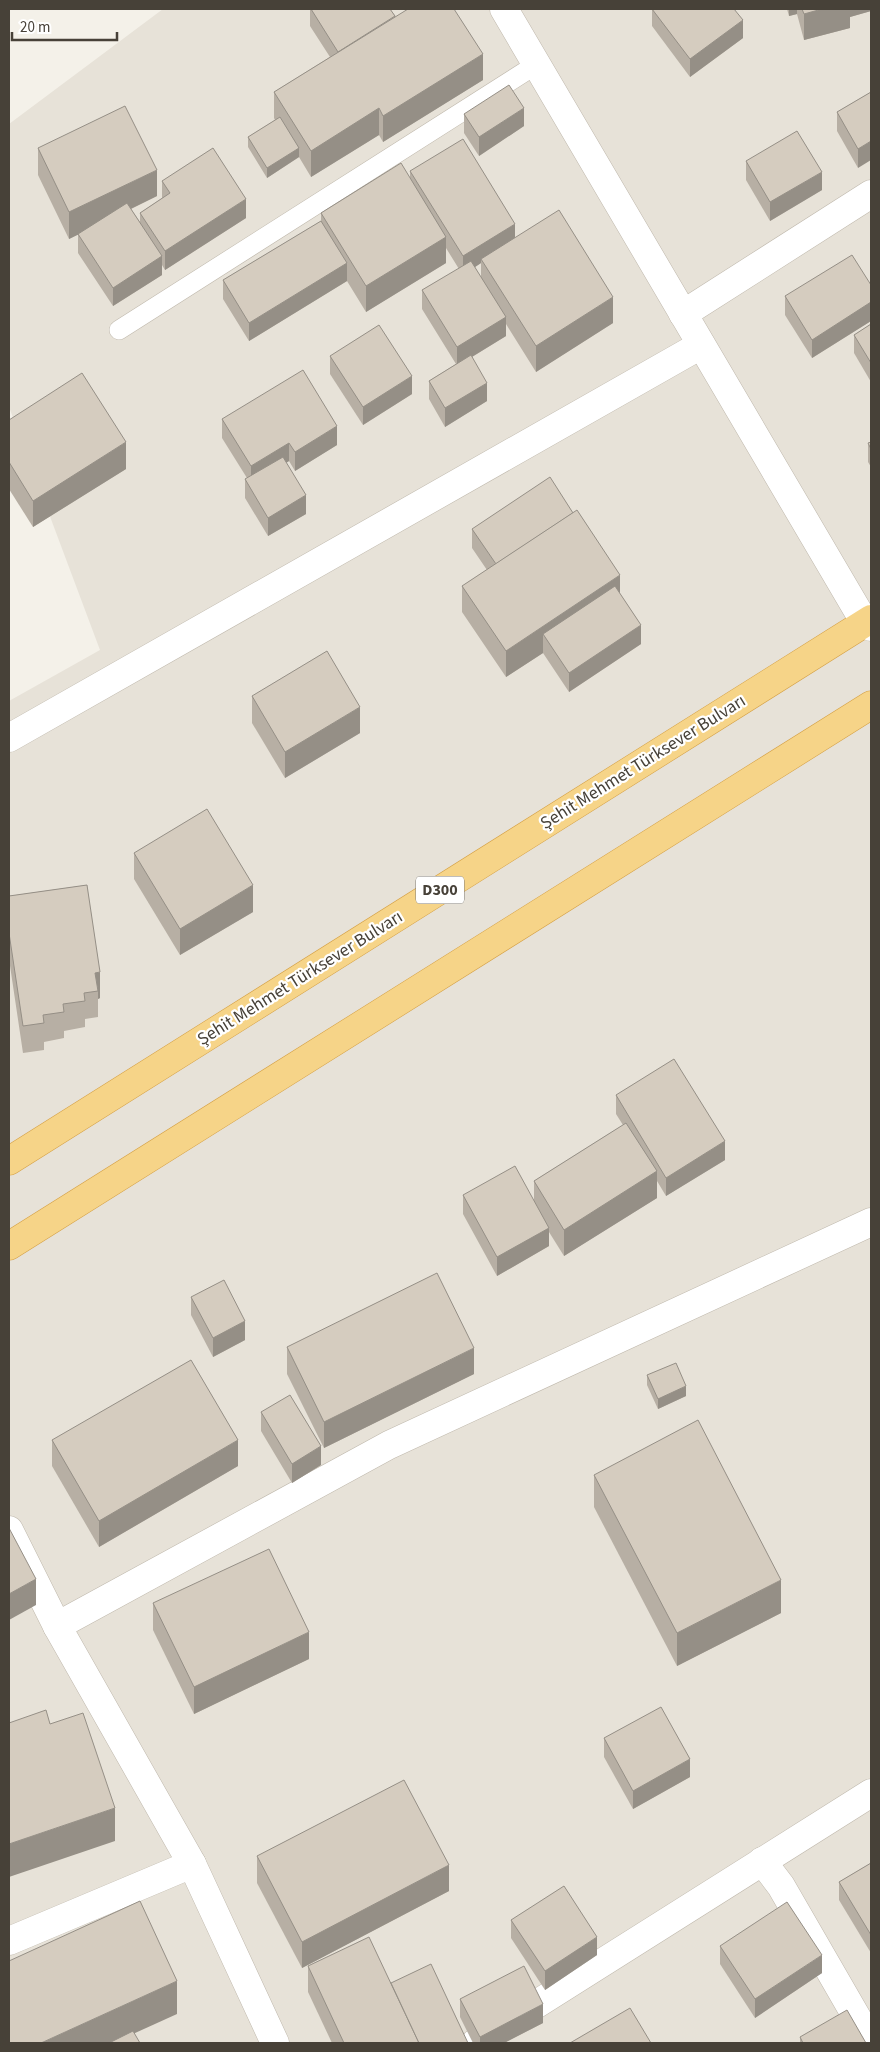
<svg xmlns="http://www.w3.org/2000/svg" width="880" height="2052" viewBox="0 0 880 2052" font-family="'Source Sans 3',sans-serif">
  <rect width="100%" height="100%" fill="#f4f1e9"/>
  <polygon fill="#e7e2d8" points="163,9 871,9 871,2043 9,2043 9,701 100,650 9,407 9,124"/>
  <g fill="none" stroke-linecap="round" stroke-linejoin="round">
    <defs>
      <polyline id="service" points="119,330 537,64"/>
      <g id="minor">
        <polyline points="683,314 871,194"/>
        <polyline points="9,738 701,345"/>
        <polyline points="9,1530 57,1626 192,1864 275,2043"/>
        <polyline points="57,1626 389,1445 871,1222"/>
        <polyline points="762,1861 781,1886 871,2042"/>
        <polyline points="9,1941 192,1864"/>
      </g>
      <g id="tertiary">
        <polyline points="504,9 865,623 871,627"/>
        <polyline points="475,2043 871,1793"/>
      </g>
      <g id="trunk">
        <polyline points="9,1161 871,619"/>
        <polyline points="9,1246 871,705"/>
      </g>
    </defs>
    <use href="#service" stroke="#bfb8ac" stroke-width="20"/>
    <use href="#minor" stroke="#bfb8ac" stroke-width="29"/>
    <use href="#tertiary" stroke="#bfb8ac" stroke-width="29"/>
    <use href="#trunk" stroke="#d49f43" stroke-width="29"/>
    <use href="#service" stroke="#fff" stroke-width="19"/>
    <use href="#minor" stroke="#fff" stroke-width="28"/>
    <use href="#tertiary" stroke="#fff" stroke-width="28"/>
    <use href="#trunk" stroke="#f6d488" stroke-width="28"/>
  </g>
  <g fill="#b7afa4" fill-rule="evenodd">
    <polygon points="310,9 390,9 395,16 483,80 383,142 379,135 311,177 299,157 267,178 248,147 248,137 275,120 274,118 274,92 330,57 310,26"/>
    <polygon points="652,9 734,9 743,38 690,77 652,26"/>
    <polygon points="787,9 871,9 871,11 850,17 850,28 804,40 797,14 789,16"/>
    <polygon points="871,92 858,168 837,131 837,112"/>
    <polygon points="464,114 524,126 479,156 464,133"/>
    <polygon points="38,148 157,196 131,209 140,222 140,213 162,198 162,181 246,218 165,270 162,265 162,275 113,306 78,253 78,234 79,234 69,239 38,175"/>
    <polygon points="746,161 822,190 770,221 746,180"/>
    <path d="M410 171 515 238 613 323 536 372 506 324V336L472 357 487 401 445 427 429 399V381L456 364 422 309V290L459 269 446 248V263L366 312 347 281 249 341 223 299V280L321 221V213L410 179ZM481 263V278L475 267Z"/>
    <polygon points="871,285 871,321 812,358 785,315 785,296"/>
    <polygon points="871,324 871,382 854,353 854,335"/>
    <polygon points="330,356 412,394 363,425 330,374"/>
    <polygon points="222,419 337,445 295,471 289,461 286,463 306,514 268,536 245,498 245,479 247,478 222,438"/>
    <polygon points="9,420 126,469 33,527 9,489"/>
    <polygon points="871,442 871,467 868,462 868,443"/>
    <polygon points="472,529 620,594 641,644 569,692 543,653 506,677 462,612 462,586 487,570 472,548"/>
    <polygon points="252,696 360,733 285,778 252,723"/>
    <polygon points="134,853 253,912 180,955 134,879"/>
    <polygon points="87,885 100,998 98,999 98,1017 85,1019 85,1027 64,1031 64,1038 44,1042 44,1050 23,1053 9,959 9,896"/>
    <polygon points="616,1095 725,1160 666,1196 657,1181 657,1198 564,1256 549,1232 549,1246 497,1276 463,1214 463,1195 534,1200 534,1181 623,1125 616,1114"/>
    <polygon points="191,1297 245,1340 213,1357 191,1315"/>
    <polygon points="287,1347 474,1374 324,1448 287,1374"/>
    <polygon points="647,1375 686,1396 658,1409 647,1385"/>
    <polygon points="261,1412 321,1465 292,1483 261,1431"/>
    <polygon points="52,1440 238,1466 99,1547 52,1466"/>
    <polygon points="594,1475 781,1613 677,1666 594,1507"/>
    <polygon points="153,1603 309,1659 194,1714 153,1630"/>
    <polygon points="604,1738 690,1777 633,1809 604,1757"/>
    <polygon points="257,1856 449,1891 302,1968 257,1883"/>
    <polygon points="871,1863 871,1953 839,1900 839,1882"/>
    <polygon points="511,1920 597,1955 545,1990 511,1938"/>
    <polygon points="720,1946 822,1973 755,2018 720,1964"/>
    <polygon points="308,1966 391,1983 468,2043 332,2043 308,1992"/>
    <polygon points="460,1999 543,2023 504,2043 473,2043 460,2017"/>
    <polygon points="800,2037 866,2043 800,2043"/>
  </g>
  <g fill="#958f86">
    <polygon points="789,9 797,9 797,14 789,16"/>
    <polygon points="822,9 871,9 871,11 850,17 850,28 804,40 804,14"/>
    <polygon points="743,20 743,38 690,77 690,59"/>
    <polygon points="483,54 483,80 383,142 383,116"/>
    <polygon points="379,108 379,135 311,177 311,151"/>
    <polygon points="524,108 524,126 479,156 479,137"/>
    <polygon points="871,141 871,160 858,168 858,149"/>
    <polygon points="299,148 299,157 267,178 267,168"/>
    <polygon points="157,170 157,196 69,239 69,212"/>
    <polygon points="822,172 822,190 770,221 770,202"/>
    <polygon points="246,199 246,218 165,270 165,251"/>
    <polygon points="515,224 515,242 481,259 481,263 463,275 463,256"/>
    <polygon points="446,237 446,263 366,312 366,286"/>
    <polygon points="162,256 162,275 113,306 113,288"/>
    <polygon points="347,263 347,281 249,341 249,323"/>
    <polygon points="613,297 613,323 536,372 536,346"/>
    <polygon points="871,302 871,321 812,358 812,340"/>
    <polygon points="506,317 506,336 457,366 457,347"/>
    <polygon points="412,376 412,394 363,425 363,407"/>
    <polygon points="487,383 487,401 445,427 445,408"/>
    <polygon points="337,426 337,445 295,471 295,452"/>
    <polygon points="126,442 126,469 33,527 33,501"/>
    <polygon points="289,443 289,461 251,485 251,466"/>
    <polygon points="306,495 306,514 268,536 268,518"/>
    <polygon points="620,575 620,601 543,634 543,653 506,677 506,651"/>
    <polygon points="641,625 641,644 569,692 569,673"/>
    <polygon points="360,707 360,733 285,778 285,752"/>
    <polygon points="253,885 253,912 180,955 180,929"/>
    <polygon points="100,972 100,998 98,999 98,991 95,973"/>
    <polygon points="725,1141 725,1160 666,1196 666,1178"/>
    <polygon points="657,1171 657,1198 564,1256 564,1230"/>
    <polygon points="549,1228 549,1246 497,1276 497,1257"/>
    <polygon points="245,1321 245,1340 213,1357 213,1338"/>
    <polygon points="474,1348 474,1374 324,1448 324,1422"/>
    <polygon points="686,1386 686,1396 658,1409 658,1399"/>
    <polygon points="238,1440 238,1466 99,1547 99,1521"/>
    <polygon points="321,1446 321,1465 292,1483 292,1464"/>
    <polygon points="36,1579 36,1605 9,1620 9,1594"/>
    <polygon points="781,1580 781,1613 677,1666 677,1633"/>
    <polygon points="309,1632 309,1659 194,1714 194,1687"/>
    <polygon points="690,1759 690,1777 633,1809 633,1791"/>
    <polygon points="115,1808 115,1841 9,1877 9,1844"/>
    <polygon points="449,1865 449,1891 302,1968 302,1942"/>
    <polygon points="597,1937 597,1955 545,1990 545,1971"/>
    <polygon points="822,1955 822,1973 755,2018 755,1999"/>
    <polygon points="177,1981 177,2014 113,2043 41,2043"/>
    <polygon points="543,2004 543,2023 504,2043 480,2043 480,2037"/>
  </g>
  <g fill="#d5ccbf" stroke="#958f86">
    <polygon points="311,9 390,9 395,16 338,52"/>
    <polygon points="408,9 454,9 483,54 383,116 379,108 311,151 274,92"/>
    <polygon points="652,9 734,9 743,20 690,59"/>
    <polygon points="802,9 822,9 804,14"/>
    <polygon points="509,85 524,108 479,137 464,114"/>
    <polygon points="871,92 871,141 858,149 837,112"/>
    <polygon points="125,106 157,170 69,212 38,148"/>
    <polygon points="280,117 299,148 267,168 248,137"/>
    <polygon points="797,131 822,172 770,202 746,161"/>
    <polygon points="463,139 515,224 463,256 410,171"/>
    <polygon points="213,148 246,199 165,251 140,213 170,193 162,181"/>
    <polygon points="401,163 446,237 366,286 321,213"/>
    <polygon points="127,203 162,256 113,288 78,234"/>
    <polygon points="559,210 613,297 536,346 481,259"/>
    <polygon points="321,221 347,263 249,323 223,280"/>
    <polygon points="852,255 871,285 871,302 812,340 785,296"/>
    <polygon points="471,261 506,317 457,347 422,290"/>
    <polygon points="871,324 871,363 854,335"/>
    <polygon points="379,325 412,376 363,407 330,356"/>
    <polygon points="471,355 487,383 445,408 429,381"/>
    <polygon points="303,370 337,426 295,452 289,443 251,466 222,419"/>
    <polygon points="82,373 126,442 33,501 9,462 9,420"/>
    <polygon points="871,442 871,449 868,443"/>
    <polygon points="283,457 306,495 268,518 245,479"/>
    <polygon points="550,477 573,513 496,564 472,529"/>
    <polygon points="577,510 620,575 506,651 462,586"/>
    <polygon points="615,586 641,625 569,673 543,634"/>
    <polygon points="327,651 360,707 285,752 252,696"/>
    <polygon points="207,809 253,885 180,929 134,853"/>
    <polygon points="87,885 100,972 95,973 98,991 84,993 85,1001 63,1004 64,1012 43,1015 44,1023 23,1026 9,933 9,896"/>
    <polygon points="674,1059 725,1141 666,1178 616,1095"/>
    <polygon points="626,1123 657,1171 564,1230 534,1181"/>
    <polygon points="515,1166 549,1228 497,1257 463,1195"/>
    <polygon points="437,1273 474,1348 324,1422 287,1347"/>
    <polygon points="224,1280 245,1321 213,1338 191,1297"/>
    <polygon points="191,1360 238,1440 99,1521 52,1440"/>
    <polygon points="676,1363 686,1386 658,1399 647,1375"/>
    <polygon points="290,1395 321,1446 292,1464 261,1412"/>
    <polygon points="698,1420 781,1580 677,1633 594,1475"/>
    <polygon points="9,1528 36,1579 9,1594"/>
    <polygon points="269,1549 309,1632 194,1687 153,1603"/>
    <polygon points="661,1707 690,1759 633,1791 604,1738"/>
    <polygon points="46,1710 50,1724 83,1713 115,1808 9,1844 9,1723"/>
    <polygon points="404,1780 449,1865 302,1942 257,1856"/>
    <polygon points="871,1863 871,1935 839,1882"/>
    <polygon points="564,1886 597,1937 545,1971 511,1920"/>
    <polygon points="140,1901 177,1981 41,2043 9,2043 9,1961"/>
    <polygon points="787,1902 822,1955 755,1999 720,1946"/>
    <polygon points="369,1937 419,2043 344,2043 308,1966"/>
    <polygon points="431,1964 468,2043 419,2043 391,1983"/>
    <polygon points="524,1966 543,2004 480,2037 460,1999"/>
    <polygon points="630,2008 651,2043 570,2043"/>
    <polygon points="847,2010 866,2043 803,2043 800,2037"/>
    <polygon points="133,2031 140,2043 109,2043"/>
  </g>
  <g text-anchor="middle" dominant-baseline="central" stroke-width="4.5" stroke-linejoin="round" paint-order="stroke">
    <rect fill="#fff" stroke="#7e7a74" stroke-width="1" x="416" y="876.5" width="48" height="27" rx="4"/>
    <g font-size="16" font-weight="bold" fill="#474138">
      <text x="440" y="890">D300</text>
    </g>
    <g font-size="18" fill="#474138" stroke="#fff">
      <text transform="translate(643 762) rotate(-32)">Şehit Mehmet Türksever Bulvarı</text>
      <text transform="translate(300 978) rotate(-32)">Şehit Mehmet Türksever Bulvarı</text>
    </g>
  </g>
  <rect width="880" height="2052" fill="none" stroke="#474138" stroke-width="20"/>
  <path d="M12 32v8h105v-8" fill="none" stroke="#474138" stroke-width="2.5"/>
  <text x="20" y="32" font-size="15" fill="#474138" stroke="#ffffff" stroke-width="4" paint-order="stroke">20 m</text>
</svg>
